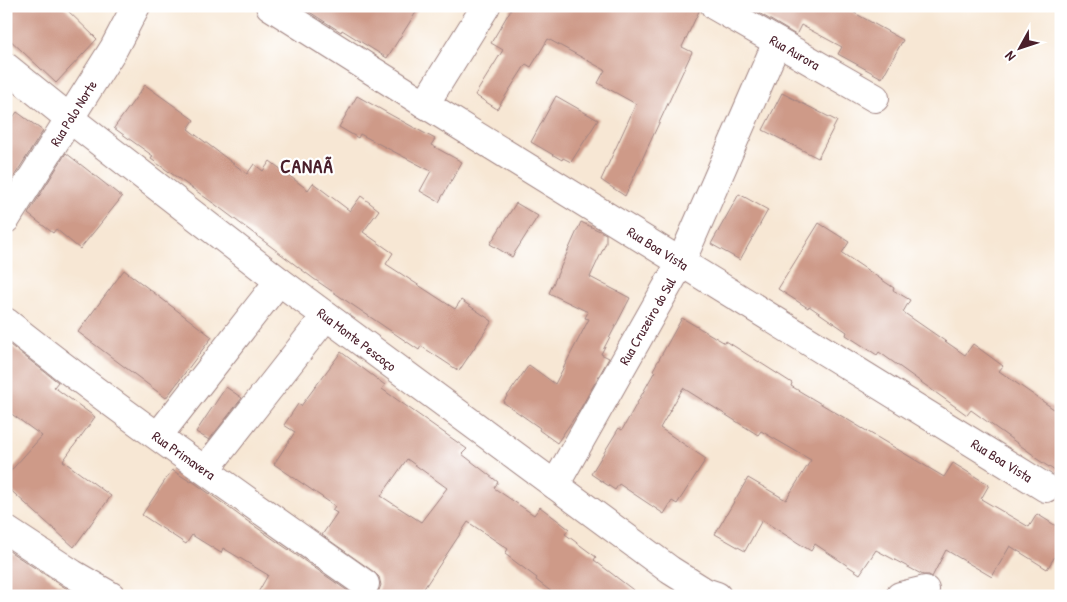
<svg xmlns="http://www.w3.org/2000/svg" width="1067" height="602" viewBox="0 0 1067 602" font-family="'Patrick Hand',sans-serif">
  <rect width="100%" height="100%" fill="#fff"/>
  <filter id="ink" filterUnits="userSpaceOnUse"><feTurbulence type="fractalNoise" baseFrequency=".02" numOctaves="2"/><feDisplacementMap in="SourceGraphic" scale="10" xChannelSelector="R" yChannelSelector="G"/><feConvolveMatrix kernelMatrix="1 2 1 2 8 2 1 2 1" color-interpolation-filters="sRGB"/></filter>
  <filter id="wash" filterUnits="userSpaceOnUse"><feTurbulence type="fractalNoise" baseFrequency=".0096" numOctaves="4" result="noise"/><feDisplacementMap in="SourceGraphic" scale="20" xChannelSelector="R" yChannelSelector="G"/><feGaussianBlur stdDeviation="1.12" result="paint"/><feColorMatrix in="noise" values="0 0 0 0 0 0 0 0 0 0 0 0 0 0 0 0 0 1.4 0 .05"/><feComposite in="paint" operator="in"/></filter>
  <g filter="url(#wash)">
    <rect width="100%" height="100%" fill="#f7e7d4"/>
    <g id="blocks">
      <g fill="#ce9a88" fill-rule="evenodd">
        <polygon points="6,6 63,6 97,39 56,83 6,36"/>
        <polygon points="300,6 420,6 387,58 342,30 341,32"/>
        <polygon points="513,6 699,6 700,9 682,47 692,52 625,196 601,180 636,104 598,83 605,70 548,39 531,67 526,64 497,109 475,95 503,50 491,43"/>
        <polygon points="747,6 842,6 903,40 882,78 838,54 842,47 801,25 796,35"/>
        <polygon points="145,85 194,120 188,129 247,174 254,164 263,171 270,161 308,190 313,183 350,211 361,196 379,210 363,232 393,253 386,264 455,309 461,300 492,321 459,371 421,346 419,350 314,279 216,205 151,159 153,156 114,128"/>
        <polygon points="782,93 837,121 818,158 763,130"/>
        <polygon points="357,96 391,115 435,139 431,145 462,162 439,202 420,191 431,171 360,134 358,138 339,127"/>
        <polygon points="556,96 598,120 571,162 563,158 562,160 531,142"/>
        <polygon points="17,112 43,131 6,189 6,127"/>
        <polygon points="66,153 122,197 80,249 56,229 53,233 28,214"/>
        <polygon points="739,194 768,210 740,260 711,244"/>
        <polygon points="516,203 538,216 512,257 490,244"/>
        <polygon points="581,222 606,234 606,243 590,277 630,298 601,354 609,358 579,411 557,443 539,430 540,428 503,402 529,365 555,384 589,319 585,318 588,312 549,293"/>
        <polygon points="819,223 849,242 842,253 894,288 893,290 910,300 903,312 965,355 973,344 1003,366 999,371 1061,414 1061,475 1034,457 1035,456 971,410 967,415 879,352 877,355 846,335 847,332 809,306 808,308 778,289"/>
        <polygon points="124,270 212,337 166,398 78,332"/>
        <polygon points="682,318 725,343 726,341 792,383 791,386 944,477 953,463 989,485 981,499 1029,527 1037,514 1061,529 1061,547 1047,569 1010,546 992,577 946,550 932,577 929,575 923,575 876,550 860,574 815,544 811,551 762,520 745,551 715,534 748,478 786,500 811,460 761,431 758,435 683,388 660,428 706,459 677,504 672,501 664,514 619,484 615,490 591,474 619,428 622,430 655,371 653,370"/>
        <polygon points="6,342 58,382 54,387 95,417 63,461 111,496 74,547 6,486 6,476 42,436 6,410"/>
        <path d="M341 352 385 385 382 389 467 449 462 454 498 482 494 488 534 515 540 507 569 529 565 534 596 557 594 560 641 596H557L536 580 537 578 505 554 508 549 468 522 419 596H375L378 593 381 585 379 577 374 572 322 535 337 513 332 510 335 506 274 464 295 432 284 425 298 404 301 406ZM407 459 447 488 421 522 381 496Z"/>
        <polygon points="226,387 242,398 209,440 196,432"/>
        <polygon points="172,470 191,482 192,481 243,518 355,596 256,596 268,575 223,548 221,553 192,535 186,544 142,515"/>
        <polygon points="6,549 64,587 79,596 6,596"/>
      </g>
    </g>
  </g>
  <g filter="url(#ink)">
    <use href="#blocks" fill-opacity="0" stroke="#a08380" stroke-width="1"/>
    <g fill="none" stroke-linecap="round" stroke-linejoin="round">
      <defs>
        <g id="minor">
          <polyline points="270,6 425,104 1046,488"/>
          <polyline points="715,6 875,98"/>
          <polyline points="6,67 69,118 279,281 670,570 705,592 717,596"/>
          <polyline points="425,104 486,6"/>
          <polyline points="6,219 114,48 136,6"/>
          <path d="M6 322C122 414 244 498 365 584"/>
          <polyline points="158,436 279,281"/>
          <polyline points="205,470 326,316"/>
          <polyline points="555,485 681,262 777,42"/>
          <polyline points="6,530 73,574 111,596"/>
          <polyline points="900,596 925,590"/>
        </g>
      </defs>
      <use href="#minor" stroke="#a08380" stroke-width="30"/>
      <use href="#minor" stroke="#fff" stroke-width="28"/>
    </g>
  </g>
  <g text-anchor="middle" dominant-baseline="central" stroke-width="4.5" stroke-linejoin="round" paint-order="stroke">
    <g font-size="14" fill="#4a1f2b" stroke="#fff">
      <text transform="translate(795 52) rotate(30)">Rua Aurora</text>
      <text transform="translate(73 113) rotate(-58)">Rua Polo Norte</text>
      <text transform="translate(658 248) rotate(32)">Rua Boa Vista</text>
      <text transform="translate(647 321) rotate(-60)">Rua Cruzeiro do Sul</text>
      <text transform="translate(357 339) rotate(37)">Rua Monte Pescoço</text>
      <text transform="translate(184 455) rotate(35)">Rua Primavera</text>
      <text transform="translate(1002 460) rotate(32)">Rua Boa Vista</text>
    </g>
    <g font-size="19" font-weight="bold" letter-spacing="1" fill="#4a1f2b" stroke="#fff">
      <text x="307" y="166">CANAÃ</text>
    </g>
  </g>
  <rect width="1067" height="602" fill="none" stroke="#fff" stroke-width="25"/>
  <g transform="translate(1020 48) rotate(230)" stroke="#ffffff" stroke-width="4" paint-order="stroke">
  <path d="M0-4L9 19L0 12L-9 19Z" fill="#4a1f2b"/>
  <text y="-8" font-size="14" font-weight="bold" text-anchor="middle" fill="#4a1f2b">N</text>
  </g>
</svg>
